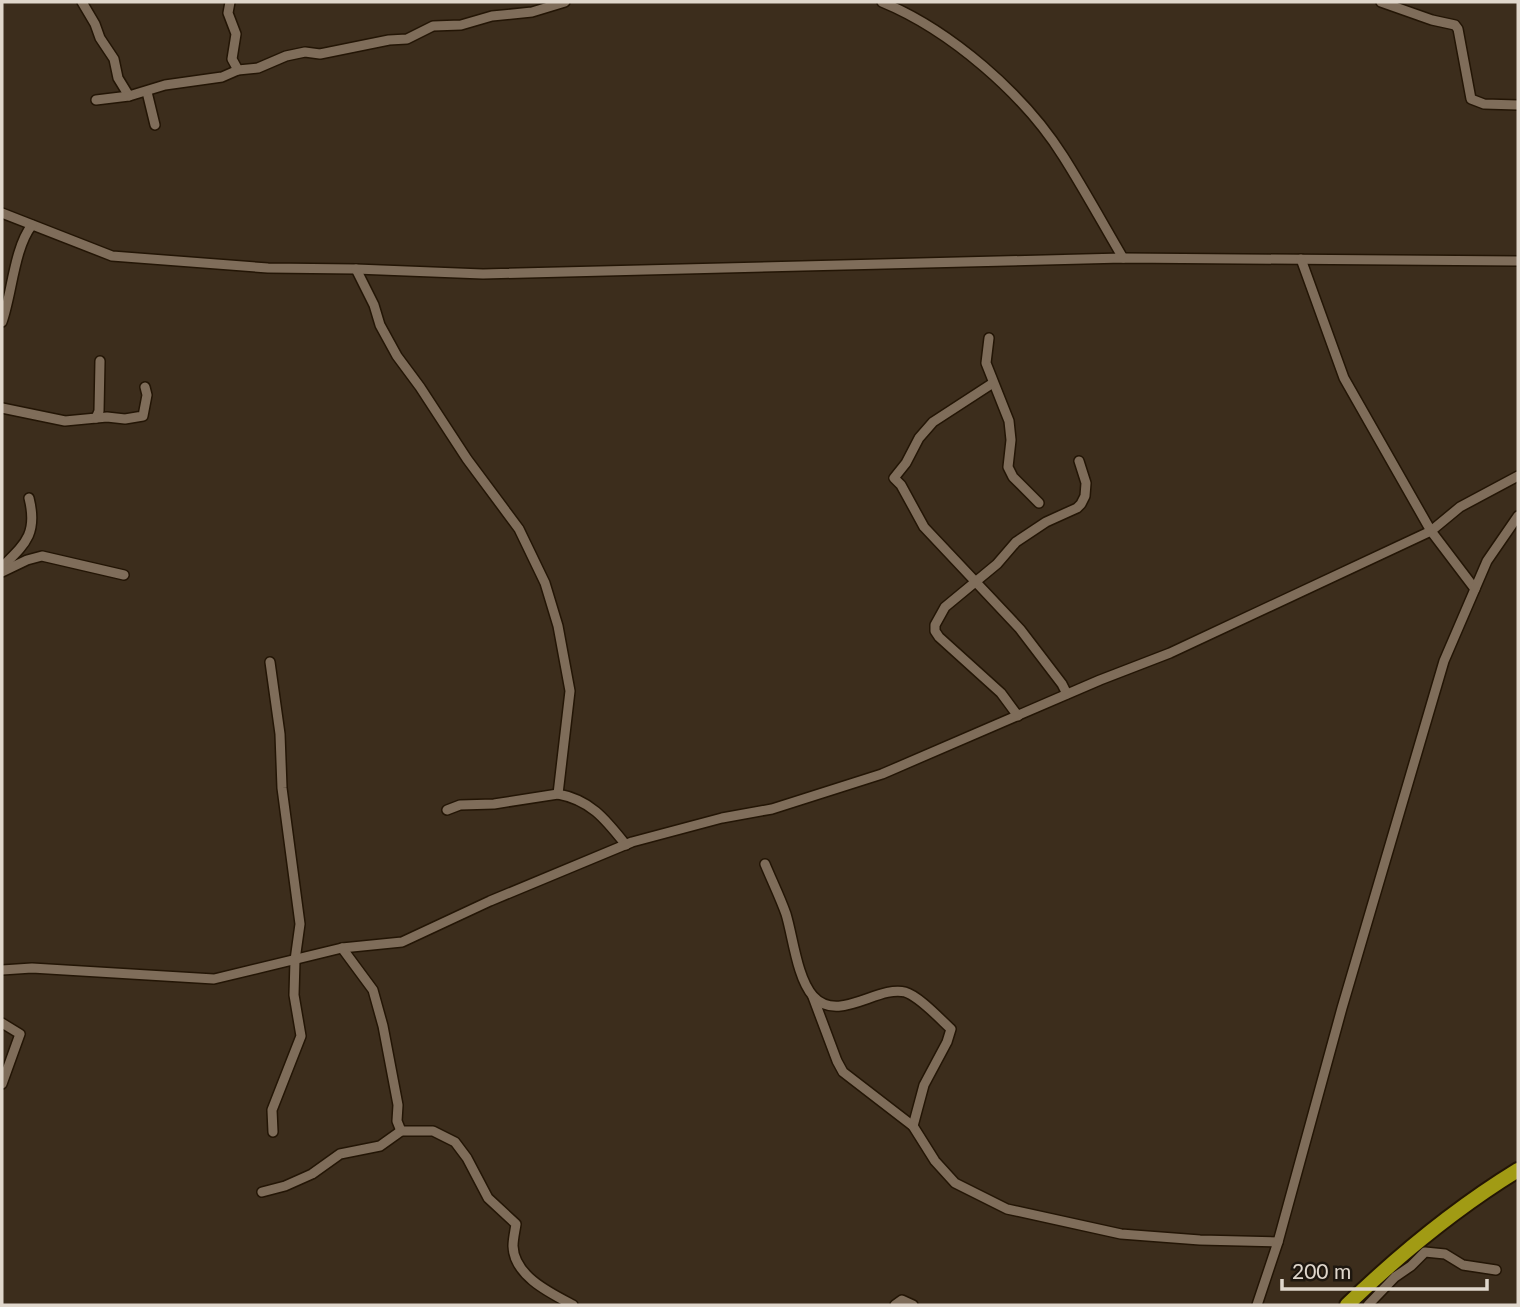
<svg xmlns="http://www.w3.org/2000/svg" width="1520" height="1307" viewBox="0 0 1520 1307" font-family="Lato,sans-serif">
  <rect width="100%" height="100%" fill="#3c2d1c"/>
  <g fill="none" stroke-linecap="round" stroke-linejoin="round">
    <defs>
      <g id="minor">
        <polyline points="82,2 95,24 100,38 114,59 118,78 129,96"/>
        <polyline points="230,2 228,13 236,34 232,59 238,70 258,68 286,56 305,52 320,54 389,40 407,39 433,26 461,25 492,16 532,12 565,2"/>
        <path d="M882 2C950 30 1024 94 1063 156 1084 189 1103 224 1123 258"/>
        <polyline points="1381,2 1432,20 1455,25 1458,29 1471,99 1484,104 1518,105"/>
        <polyline points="147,92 155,125"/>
        <polyline points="96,100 129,96 165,85 222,77 238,70"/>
        <polyline points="2,213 112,256 268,268 356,269 483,274 1123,258 1518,261"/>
        <polyline points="1301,259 1344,378 1431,531 1475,589"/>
        <path d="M356 269 374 305 380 325 397 356 420 387 467 459 519 529 545 583 558 626 570 691 558 794C591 800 606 820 626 845"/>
        <path d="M2 322C12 294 14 248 32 225"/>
        <polyline points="989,338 986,363 1009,421 1011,440 1008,467 1013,477 1039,503"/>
        <polyline points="993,383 933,422 919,438 906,463 894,478 901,485 924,527 1020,629 1062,684 1067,694"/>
        <polyline points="2,408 65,421 107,417 125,419 143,416 147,395 145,387"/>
        <polyline points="96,418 99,411 100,361"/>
        <path d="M2 567C25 544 38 534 29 498"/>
        <polyline points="2,572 27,560 42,556 124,575"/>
        <polyline points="270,662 280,734 282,788 300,924 295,960 294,995 301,1036 272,1110 273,1132"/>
        <polyline points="1018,716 1001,693 939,637 935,631 935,625 945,607 997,564 1016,542 1046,522 1077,508 1081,504 1085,496 1086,483 1079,461"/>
        <polyline points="447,810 460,805 494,804 558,794"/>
        <path d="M765 864C772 881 780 897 786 914 793 937 797 978 813 996 838 1024 878 985 905 992 919 996 940 1019 951 1029L947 1042 924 1085 913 1126 935 1161 955 1183 1007 1209 1121 1234 1200 1240 1278 1242"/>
        <polyline points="342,948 373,990 383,1026 398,1105 397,1121 401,1131"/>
        <polyline points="2,970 32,968 214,979 342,948 402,942 490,901 632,842 722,818 772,809 882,774 1100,680 1170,653 1431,531 1460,507 1518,476"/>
        <polyline points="813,997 837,1061 843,1072 913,1126"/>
        <polyline points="2,1023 20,1034 2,1084"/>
        <path d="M262 1192 285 1186 312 1174 340 1154 380 1146 401 1131H433L455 1142 467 1158 488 1198 516 1224C515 1231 513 1239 513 1246 514 1276 550 1293 573 1305"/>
        <polyline points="895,1305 902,1300 913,1305"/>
        <polyline points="1257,1305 1278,1242 1342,1008 1444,661 1487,561 1518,516"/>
        <polyline points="1368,1305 1395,1277 1411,1266 1425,1252 1445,1254 1463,1265 1496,1270"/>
      </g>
      <path id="highway" d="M1347 1305C1399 1255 1456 1208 1518 1170"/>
    </defs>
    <use href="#minor" stroke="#231505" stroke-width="12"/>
    <use href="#highway" stroke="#231505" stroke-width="18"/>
    <use href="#minor" stroke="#7f6d5a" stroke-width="9"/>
    <use href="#highway" stroke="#a19b14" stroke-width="14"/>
  </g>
  <rect width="1520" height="1307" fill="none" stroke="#e0d7cc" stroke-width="7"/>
  <path d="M1282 1279v10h205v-10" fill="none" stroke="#e0d7cc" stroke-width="3.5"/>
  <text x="1292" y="1279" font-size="21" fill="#e0d7cc" stroke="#1e170f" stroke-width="5" paint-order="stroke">200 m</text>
</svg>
